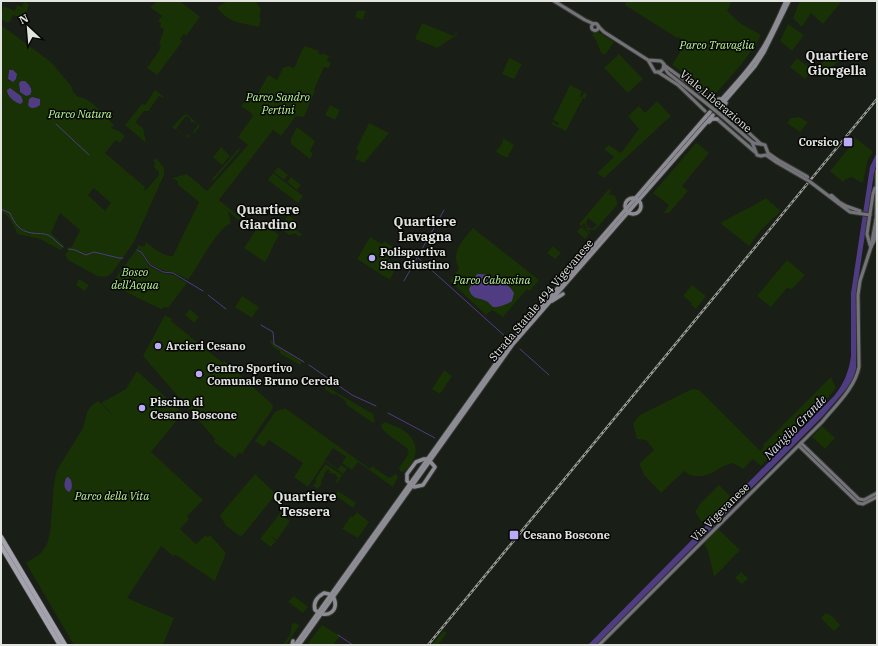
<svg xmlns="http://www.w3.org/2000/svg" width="878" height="646" viewBox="0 0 878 646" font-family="'IBM Plex Serif',serif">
  <rect width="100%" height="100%" fill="#191e16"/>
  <g fill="#183105" fill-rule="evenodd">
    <polygon points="158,1 180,1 200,17 186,36 184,34 180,39 182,42 157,75 147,68 159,51 161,45 159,44 164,29 160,27 161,23 158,21 162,16 150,7"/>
    <path d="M228 1H255L261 9 259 18H261L259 27C242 23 227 23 217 7Z"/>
    <path d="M626 1H732L727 11 740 23 761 35C749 58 730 77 713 97L691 79 672 65 686 42 678 37 677 38 625 5Z"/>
    <polygon points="800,1 842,1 823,24 811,13 802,27 793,18"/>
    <polygon points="24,2 29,4 24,20 13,15 10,22 7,23 1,19 1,13 4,6 15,11 17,5 22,7"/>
    <polygon points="366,10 363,20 355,17 357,11"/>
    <polygon points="422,23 454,36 456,33 458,34 437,48 415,39"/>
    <polygon points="788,24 804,35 792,51 780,41"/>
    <path d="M1 25 51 62 72 87 73 92 78 97C89 96 106 117 114 125L111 128 119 131 125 136 120 143 116 140 105 153 145 187 144 189 146 190 159 175V172L154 167 155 162 153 161 156 158 164 168V175L134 242 112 273 106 277 97 276 68 260 65 254 68 252 67 249 68 247 71 248 80 230 60 213 51 233 64 246 60 250 40 239 17 234C15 225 8 216 1 211ZM12 70 16 73 17 77 9 81 8 79V71ZM21 81 31 87 30 95 26 96 19 90V83ZM32 97 39 99 40 105 33 108 28 105 29 100ZM94 188 111 203 105 211 88 195Z"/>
    <polygon points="595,30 614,42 605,55 601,53 595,38 592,36"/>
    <path d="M304 46 319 51 318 53 322 55 323 53 329 56 327 61 331 63 329 68 324 67 314 90 315 91 304 117 296 116 281 136 273 130 219 200 241 218 238 220 228 211 231 223C217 228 198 267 188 280L175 273 162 270 150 264 140 250 137 249 138 245 144 247 146 242C153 248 164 257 173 256L199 202 177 184 178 182 175 179 173 180V178L187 174 207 191 248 145 238 137 253 116 251 113 241 106 249 96 255 99 268 75 277 80 283 68 289 66 294 68Z"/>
    <polygon points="831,53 839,60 827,74 819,67"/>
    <polygon points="619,54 643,79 628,93 604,68"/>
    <polygon points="509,58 522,64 514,79 502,74"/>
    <polygon points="797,58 810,68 812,66 814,68 805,79 790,67"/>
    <polygon points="570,85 582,91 580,96 582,97 584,92 587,94 585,99 583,98 566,131 551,124 552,122 558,125 559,123 553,120"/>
    <polygon points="155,90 164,97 163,98 159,96 149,110 150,111 144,111 136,121 137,124 143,128 146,143 125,125 142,104 145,105"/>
    <polygon points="657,101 671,116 604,178 597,173 614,157 604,149 609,145 621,153 639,129 628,116 639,106 645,113"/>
    <polygon points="330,105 340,110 335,120 325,115"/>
    <polygon points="184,115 188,115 200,126 194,134 193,132 198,125 195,122 191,122 190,118 186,116 176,129 186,137 188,134 190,136 187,138 172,127"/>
    <polygon points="799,117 808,122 800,132 787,123 791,118"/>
    <polygon points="369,123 389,133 364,163 355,159 359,151 356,149"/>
    <polygon points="297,127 315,141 310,151 313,153 310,159 291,144 291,139"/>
    <polygon points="853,136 873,152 868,159 863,182 860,182 852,177 846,179 843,182 830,171 853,143 850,140"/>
    <polygon points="503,138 514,145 507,158 496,152 497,149 499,149 498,147 500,147 503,141"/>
    <polygon points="696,143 698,144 709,153 682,186 688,191 669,213 664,213 669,205 653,193"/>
    <polygon points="221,147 230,156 222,165 213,157"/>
    <polygon points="239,148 240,150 213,181 212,179"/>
    <polygon points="278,167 288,175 284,180 274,172"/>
    <polygon points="273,173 303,196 298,203 268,180"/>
    <polygon points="291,177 301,185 297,190 287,182"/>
    <path d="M609 189 611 191 609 194C616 195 618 199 617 205L595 230H588L584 223 582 226 591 233 590 234 579 224ZM588 218 597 225 592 229 588 227 586 223Z"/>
    <polygon points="766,198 781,211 761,230 749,246 720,223 756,204"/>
    <polygon points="288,215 296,221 294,225 298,227 296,230 302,234 300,237 294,233 292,235 290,234 289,235 279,228"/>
    <path d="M260 224 265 228 266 226 279 235C273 244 271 253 265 262L244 248Z"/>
    <polygon points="581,227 589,234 585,239 577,232"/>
    <path d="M473 228 539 280 530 291 527 289 503 317 492 310 486 315 450 281 459 269C450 252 463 240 473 228Z"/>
    <polygon points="370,237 382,244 384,241 393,247 386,258 397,265 390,280 357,259"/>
    <polygon points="553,246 561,253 555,259 547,253"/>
    <path d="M136 250 141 253 149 266 162 273 174 275 187 283 168 308 166 307 161 309C152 304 122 292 117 285 116 282 116 279 117 276Z"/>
    <polygon points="787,260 805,275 792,289 787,288 771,307 757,296"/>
    <polygon points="79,279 89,285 85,291 76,285"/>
    <polygon points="692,285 706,296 696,309 691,305 692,303 683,296"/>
    <polygon points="242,296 259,307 252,318 235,307"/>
    <polygon points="190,309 199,317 194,323 185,315"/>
    <polygon points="165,315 172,319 171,321 223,363 224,361 252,385 252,386 273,405 272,410 242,454 239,453 235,458 214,442 215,439 143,356"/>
    <polygon points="271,339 275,345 302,362 300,365 279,353 280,351 273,347 270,342"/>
    <polygon points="444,370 452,376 440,394 432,389"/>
    <polygon points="137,371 183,413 151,452 203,500 187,516 189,519 180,529 196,544 206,535 207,537 210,535 226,553 215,581 176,555 173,556 161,546 127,598 174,618 163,645 74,645 26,563 40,554 47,544 50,533 54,483 57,470 83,428 87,412 91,406 98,401 117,419 101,403 126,389"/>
    <path d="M831 377 836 388 828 398 761 466 753 459 743 469 733 463C720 465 714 476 699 476 692 476 690 476 684 471L661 493 644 475V474L639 464 654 450 646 440 637 439 633 423 640 415 692 389 699 390 760 451 764 447 763 445Z"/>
    <polygon points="324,385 373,414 375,422 373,423 347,405 345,400 336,394 334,395 326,390"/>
    <polygon points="285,408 370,469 372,466 389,478 396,474 398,477 393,487 358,462 352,470 342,463 346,457 333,448 325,460 338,469 341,465 347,469 343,474 325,461 308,487 294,477 303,463 269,440 264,447 255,441 275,412 279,410 284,409"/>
    <path d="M385 422C391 425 397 426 403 430 421 442 419 459 403 472L400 471 399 468 409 453 407 452 408 449 386 433 381 427 382 424Z"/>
    <polygon points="822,426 835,438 825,449 812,437"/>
    <polygon points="325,465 327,465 342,475 337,483 335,482 338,478 335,474 329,473 330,471 328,469 324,474 324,476 321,481 322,483 318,489 313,486 316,482 316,478"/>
    <polygon points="255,474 276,494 243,535 240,536 226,526 220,515"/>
    <polygon points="719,485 731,497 703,525 695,511 699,507 698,506"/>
    <polygon points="338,491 356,503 353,508 335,495"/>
    <polygon points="281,512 285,515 284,517 290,521 277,540 270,536 276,541 271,547 260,539"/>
    <polygon points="357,512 369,522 358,538 342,529 351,516 353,517"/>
    <polygon points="718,529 740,550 714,577 708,551 704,544"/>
    <polygon points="741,572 748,578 742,584 735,578"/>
    <polygon points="294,596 308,607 303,613 288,602"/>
    <polygon points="826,613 832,616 840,625 834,631 821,618"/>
    <polygon points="294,623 298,624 299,626 286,645 283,645 290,635 292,624"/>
    <polygon points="322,625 340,636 333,645 310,645 308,643"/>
    <polygon points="443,631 447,633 438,645 432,645"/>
  </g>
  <g fill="#4f3c82">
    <polygon points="9,70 13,70 17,74 16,79 13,82 8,79"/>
    <path d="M21 81H25C29 85 34 89 30 95L26 96 20 92 19 83Z"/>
    <path d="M10 88 21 96 23 101 22 103 20 104C14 102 7 96 7 90Z"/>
    <path d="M32 97 40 99V105C36 108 31 110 28 105L29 99Z"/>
    <path d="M877 152V163L874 173 856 295V369L853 379 848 387 823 416 596 645H588L834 396C844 384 849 371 851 356V293L870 167Z"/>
    <path d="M477 274C491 273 507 281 514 293L512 301C508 304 498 308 493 307 490 305 489 302 486 301 478 297 472 300 469 289Z"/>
    <path d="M68 477 71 480C72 485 73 489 69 492 63 489 64 483 66 478Z"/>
  </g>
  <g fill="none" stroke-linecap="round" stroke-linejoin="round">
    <g stroke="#4f3c82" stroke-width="1">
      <polyline points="56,124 89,155"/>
      <path d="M1 209 10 213C15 224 19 231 32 233 38 234 43 233 48 235 54 238 58 244 63 247"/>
      <polyline points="69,249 75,250 86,255 94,252 119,258 123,258"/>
      <polyline points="137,250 141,252 150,265 163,272 173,273 203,291"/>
      <polyline points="417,257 507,338"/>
      <polyline points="404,281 444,210"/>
      <polyline points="208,295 226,309"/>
      <polyline points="261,325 273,332 274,344 304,362"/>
      <polyline points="520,349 549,375"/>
      <polyline points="309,365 352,395 376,406"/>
      <polyline points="388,413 435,438"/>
      <polyline points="338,635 353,645"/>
    </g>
    <defs>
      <g id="secondary">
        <polyline points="554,1 585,20 594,24"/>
        <circle cx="595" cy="27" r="3.5"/>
        <polyline points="598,26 604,32 648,60 655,72 660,72 663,69 664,64 661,61 648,60"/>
        <polyline points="664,65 713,101"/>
        <polyline points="664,67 668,73 706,103"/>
        <polyline points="658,72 678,85 705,111"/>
        <polyline points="725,111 761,144"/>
        <path d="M722 116 752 142C757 145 761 143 765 145L768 153 778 160"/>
        <polyline points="717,119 755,152"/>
        <polyline points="752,142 757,155 761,156 766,155 776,162"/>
        <polyline points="839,202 846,206 860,211"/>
        <polyline points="838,203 850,212 870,215"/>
        <polyline points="870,245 867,234 873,194 875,188"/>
        <polyline points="871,247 874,241 876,231 877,171"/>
        <polyline points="801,443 859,499 864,500 877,493"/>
        <polyline points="799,446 858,503 863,504 877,497"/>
        <path d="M599 645 822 422C835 406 855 388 859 367L858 295 860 281 871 247 876 219"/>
      </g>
      <g id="primary">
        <polyline points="713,101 720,99"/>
        <path d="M716 106C731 88 749 71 761 51 771 36 778 18 786 1"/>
        <polyline points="718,109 755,66 764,52 789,1"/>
        <polyline points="725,111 723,107 726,103"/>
        <polyline points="709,122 712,119 717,119"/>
        <circle cx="633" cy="206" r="8"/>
        <polyline points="552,301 563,294"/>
        <polygon points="424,459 428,459 435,467 423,485 414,487 407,481 407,474 416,462"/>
        <path d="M324 593 329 594 333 596C341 611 326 620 315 610 313 603 317 597 324 593Z"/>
        <polyline points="292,645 293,641"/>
        <polyline points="295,645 511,342 710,112"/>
        <polyline points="299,645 513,344 713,115"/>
      </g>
      <g id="highway">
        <polyline points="1,537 65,645"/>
        <polyline points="1,546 60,645"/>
      </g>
    </defs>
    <use href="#secondary" stroke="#353a32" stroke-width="5"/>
    <use href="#primary" stroke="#353a32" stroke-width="5.5"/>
    <use href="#highway" stroke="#353a32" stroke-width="6"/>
    <use href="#secondary" stroke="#74737a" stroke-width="3"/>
    <use href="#primary" stroke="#8d8c94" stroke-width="3.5"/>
    <use href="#highway" stroke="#a4a2ac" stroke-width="4.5"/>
    <defs>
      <polyline id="rail" points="428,645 877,99"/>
    </defs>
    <use href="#rail" stroke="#989c96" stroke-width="2.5"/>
    <use href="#rail" stroke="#060705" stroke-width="1" stroke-dasharray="3" stroke-linecap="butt"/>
    <defs>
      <g id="secondary-bridge">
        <polyline points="706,103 722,116"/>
        <polyline points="778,160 808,177"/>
        <polyline points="776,162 809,181 838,203"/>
        <polyline points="831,195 839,202"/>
      </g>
    </defs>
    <use href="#secondary-bridge" stroke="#353a32" stroke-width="5" stroke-linecap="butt"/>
    <use href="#secondary-bridge" stroke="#74737a" stroke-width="3"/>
  </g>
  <g fill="#baaaf7" stroke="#060705" stroke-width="1.5">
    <rect x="843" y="137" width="10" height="10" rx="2"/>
    <circle cx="372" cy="258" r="4"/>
    <circle cx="158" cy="346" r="4"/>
    <circle cx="199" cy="374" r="4"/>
    <circle cx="142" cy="408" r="4"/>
    <rect x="509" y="530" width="10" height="10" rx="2"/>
  </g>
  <g text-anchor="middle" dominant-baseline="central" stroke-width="3" stroke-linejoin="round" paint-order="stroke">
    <g font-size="11" font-style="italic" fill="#bbfa97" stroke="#060705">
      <text x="717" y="45">Parco Travaglia</text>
      <text x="278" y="97">Parco Sandro<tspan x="278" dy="13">Pertini</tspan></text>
      <text x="80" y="114">Parco Natura</text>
      <text x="135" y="272">Bosco<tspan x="135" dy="13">dell'Acqua</tspan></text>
      <text x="492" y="280">Parco Cabassina</text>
      <text x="112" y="496">Parco della Vita</text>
    </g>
    <g font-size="11" fill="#e1e4df" stroke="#060705">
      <text transform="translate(716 101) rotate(40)">Viale Liberazione</text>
      <text transform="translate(541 300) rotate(-50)">Strada Statale 494 Vigevanese</text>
      <text transform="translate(720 512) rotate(-45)">Via Vigevanese</text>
    </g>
    <g font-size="11" font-weight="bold" fill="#e1e4df" stroke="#060705" text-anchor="start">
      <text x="839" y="142" text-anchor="end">Corsico</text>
      <text x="380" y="252">Polisportiva<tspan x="380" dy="13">San Giustino</tspan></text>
      <text x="166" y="346">Arcieri Cesano</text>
      <text x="207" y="368">Centro Sportivo<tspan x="207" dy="13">Comunale Bruno Cereda</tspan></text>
      <text x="150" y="402">Piscina di<tspan x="150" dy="13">Cesano Boscone</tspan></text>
      <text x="523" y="535">Cesano Boscone</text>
    </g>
    <g font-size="12" font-style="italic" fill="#dfdbf0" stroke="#060705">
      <text transform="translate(795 427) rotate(-46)">Naviglio Grande</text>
    </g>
    <g font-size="13" font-weight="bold" fill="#e1e4df" stroke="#060705">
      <text x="837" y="55">Quartiere<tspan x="837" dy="15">Giorgella</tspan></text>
      <text x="268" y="209">Quartiere<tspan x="268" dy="15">Giardino</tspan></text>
      <text x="425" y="221">Quartiere<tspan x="425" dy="15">Lavagna</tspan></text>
      <text x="305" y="496">Quartiere<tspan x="305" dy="15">Tessera</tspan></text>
    </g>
  </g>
  <rect width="878" height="646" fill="none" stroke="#e1e4df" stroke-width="4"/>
  <g transform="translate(28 28) rotate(334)" stroke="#060705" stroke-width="3" paint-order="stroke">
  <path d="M0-3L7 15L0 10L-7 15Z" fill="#e1e4df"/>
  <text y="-6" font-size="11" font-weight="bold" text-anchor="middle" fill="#e1e4df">N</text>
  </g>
</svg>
